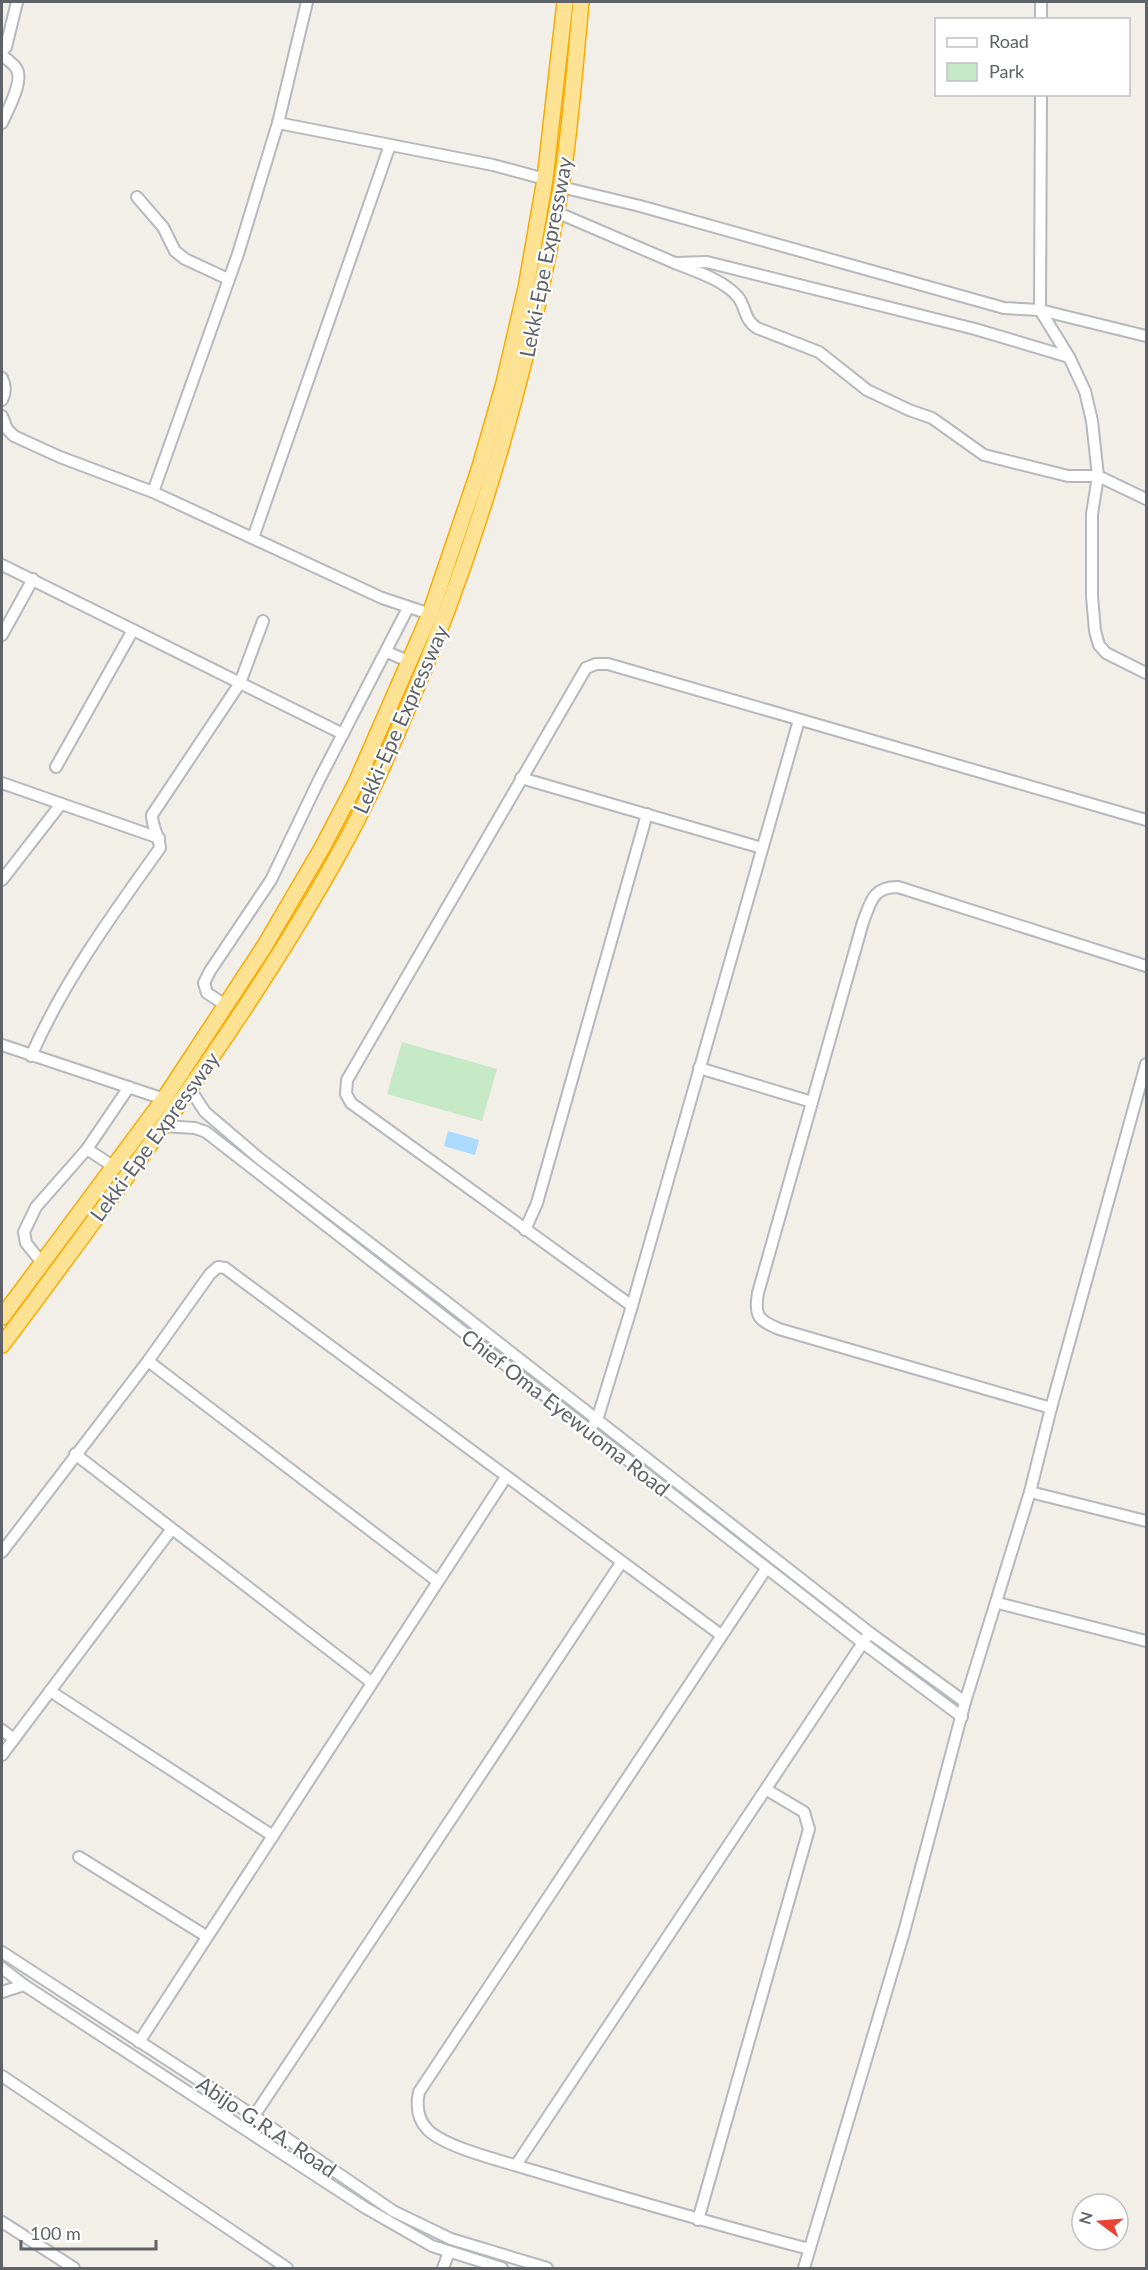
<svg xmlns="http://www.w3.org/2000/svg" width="1148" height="2270" viewBox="0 0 1148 2270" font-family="Lato,sans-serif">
  <rect width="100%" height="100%" fill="#f1efe8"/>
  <polygon fill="#c5e8c5" points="402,1042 497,1069 482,1121 387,1094"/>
  <polygon fill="#aadaff" points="448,1131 479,1140 475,1155 444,1146"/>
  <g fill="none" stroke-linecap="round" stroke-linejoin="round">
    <defs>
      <g id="minor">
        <polyline points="1041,20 1041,2"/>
        <polyline points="2,51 6,47 17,2"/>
        <path d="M2 55C6 59 13 63 16 68 25 80 7 111 2 123"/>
        <polyline points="1041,94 1040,310 1069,357 1085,391 1092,421 1098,476 1092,514 1092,596 1095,631 1099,645 1106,653 1146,673"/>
        <polyline points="278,123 493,165 545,179"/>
        <polyline points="561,187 640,206 1004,308 1040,310 1146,336"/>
        <polyline points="137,197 163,227 175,251 185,259 228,279"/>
        <polyline points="556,212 675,263 707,262 975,329 1069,357"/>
        <path d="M675 263C695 271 724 280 738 297 746 307 744 320 757 328L819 352 867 390 909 410 932 418 984 455 1068 476H1098L1146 499"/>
        <path d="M2 378C6 386 6 392 2 400"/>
        <polyline points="2,416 7,429 14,436 60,457 153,492 382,598 430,614"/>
        <polyline points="153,492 238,254 278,123 307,2"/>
        <polyline points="253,538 390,145"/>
        <polyline points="2,565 343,734"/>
        <polyline points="2,635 33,579"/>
        <polyline points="387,652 408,661"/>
        <polyline points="56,767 133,630"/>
        <polyline points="521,778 762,848"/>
        <polyline points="2,783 159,838"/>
        <polyline points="2,880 61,804"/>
        <polyline points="227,1006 207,993 204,983 210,971 271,880 319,780 408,608"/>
        <polyline points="2,1045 164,1099"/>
        <path d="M31 1056C64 981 112 915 160 848 159 835 152 828 152 815L240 683 263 621"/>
        <polyline points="699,1068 812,1102"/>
        <polyline points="190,1089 205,1112 260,1159 444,1300 870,1633 965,1702"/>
        <polyline points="163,1126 195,1128 206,1132 863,1643 962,1717"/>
        <polyline points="87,1149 114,1167"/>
        <polyline points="525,1230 537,1203 647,814"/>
        <polyline points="42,1263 26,1243 24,1232 36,1207 87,1149 129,1087"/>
        <polyline points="632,1306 351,1103 346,1094 347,1080 586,668 596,664 608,664 1146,820"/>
        <polyline points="148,1361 437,1581"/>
        <path d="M1051 1408 779 1329C758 1320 754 1316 758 1293L863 922C871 901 873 887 898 887L1146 966"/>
        <polyline points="593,1425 597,1420 632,1306 799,720"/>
        <polyline points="75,1454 371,1682"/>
        <polyline points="1030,1492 1146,1521"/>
        <polyline points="2,1552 148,1361 210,1274 218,1267 225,1268 721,1635"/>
        <path d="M766 1569 419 2092C416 2106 417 2119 428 2130 448 2149 510 2163 538 2172 628 2199 718 2225 809 2249"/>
        <polyline points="998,1603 1146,1641"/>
        <polyline points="50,1691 273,1836"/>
        <polyline points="2,1730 14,1739"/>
        <polyline points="2,1755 171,1530"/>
        <polyline points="79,1857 206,1936"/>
        <polyline points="2,1952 254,2116 393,2211 451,2239 547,2268"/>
        <polyline points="2,1968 24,1985 364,2207 432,2246 502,2268"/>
        <polyline points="2,1992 24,1985"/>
        <polyline points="139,2042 506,1477"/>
        <polyline points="2,2076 287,2268"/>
        <polyline points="254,2116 621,1563"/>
        <polyline points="516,2165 866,1638"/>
        <polyline points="698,2220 809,1829 804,1812 767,1790"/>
        <polyline points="2,2222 74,2268"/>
        <polyline points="443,2268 449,2252"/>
        <polyline points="804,2268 904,1932 965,1702 1030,1492 1051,1408 1146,1064"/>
      </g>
      <g id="highway">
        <polyline points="2,1317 164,1099 264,947 322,848 356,783 430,614 479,470 504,383 526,288 545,179 565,2"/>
        <path d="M2 1345C42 1292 82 1237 122 1183 203 1072 281 960 347 839 370 797 388 754 407 710 480 541 529 368 561 187 571 126 575 63 581 2"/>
      </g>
    </defs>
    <use href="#minor" stroke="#b5b8bc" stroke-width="14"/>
    <use href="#highway" stroke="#f9ab00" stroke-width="18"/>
    <use href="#minor" stroke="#fff" stroke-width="10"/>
    <use href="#highway" stroke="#fde293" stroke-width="15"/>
  </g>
  <g text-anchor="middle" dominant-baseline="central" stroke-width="4.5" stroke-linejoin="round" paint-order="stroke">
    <g font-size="21" fill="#5f6368" stroke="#fff">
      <text transform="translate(545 257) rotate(-79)">Lekki-Epe Expressway</text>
      <text transform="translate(400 719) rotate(-66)">Lekki-Epe Expressway</text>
      <text transform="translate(154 1136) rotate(-54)">Lekki-Epe Expressway</text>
      <text transform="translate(566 1412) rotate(38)">Chief Oma Eyewuoma Road</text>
      <text transform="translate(267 2126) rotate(34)">Abijo G.R.A. Road</text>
    </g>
  </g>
  <rect width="1148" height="2270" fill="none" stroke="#5f6368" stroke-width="6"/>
  <rect x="935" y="18" width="195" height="78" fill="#ffffff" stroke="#bfc1c3" stroke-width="1.5"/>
  <rect x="947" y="38" width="30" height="9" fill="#ffffff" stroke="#bfc1c3" stroke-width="1.5"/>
  <text x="989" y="48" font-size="18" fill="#5f6368">Road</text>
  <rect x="947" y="63" width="30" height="18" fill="#c5e8c5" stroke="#bfc1c3" stroke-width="1.5"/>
  <text x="989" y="78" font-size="18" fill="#5f6368">Park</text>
  <g transform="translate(1100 2222) rotate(286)"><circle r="28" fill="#ffffff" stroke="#bfc1c3" stroke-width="1.5"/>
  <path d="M0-4.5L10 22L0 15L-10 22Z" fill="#ea4335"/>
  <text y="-9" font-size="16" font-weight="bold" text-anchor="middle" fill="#5f6368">N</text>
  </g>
  <path d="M21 2240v9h135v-9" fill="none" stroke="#5f6368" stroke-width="3"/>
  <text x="30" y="2240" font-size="18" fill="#5f6368" stroke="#ffffff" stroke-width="4.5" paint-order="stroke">100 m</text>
</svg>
